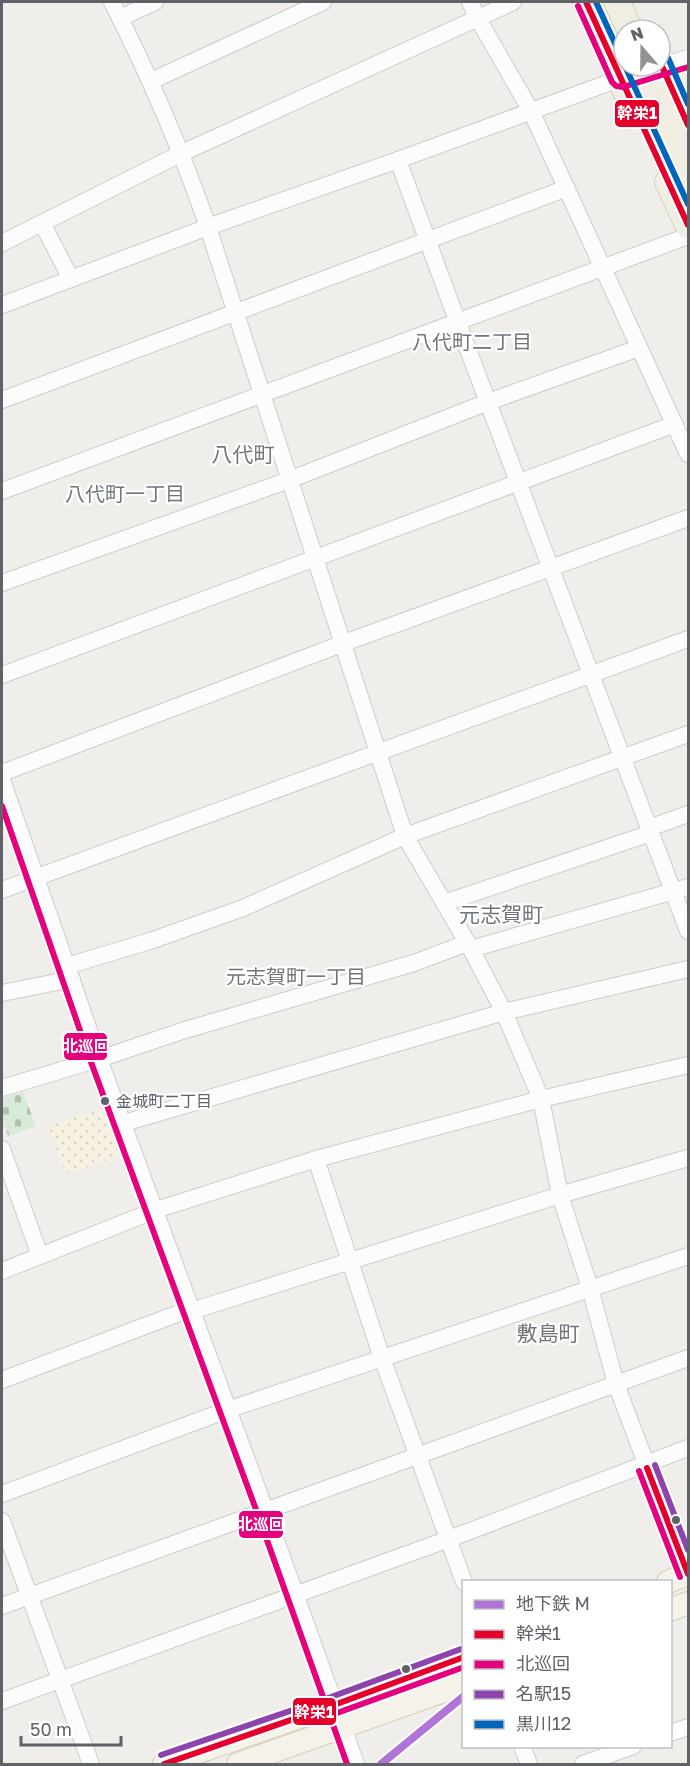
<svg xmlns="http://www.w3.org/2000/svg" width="690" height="1766" viewBox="0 0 690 1766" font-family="'Golos Text','Noto Sans JP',sans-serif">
  <defs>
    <pattern id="sand-dots" width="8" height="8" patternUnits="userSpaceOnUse" patternTransform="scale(1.5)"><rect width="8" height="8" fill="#f6f1e1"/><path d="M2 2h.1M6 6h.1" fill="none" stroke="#d5d1c4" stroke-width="1.8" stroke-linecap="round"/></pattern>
    <pattern id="cemetery-stones" width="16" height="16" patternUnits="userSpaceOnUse" patternTransform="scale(1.5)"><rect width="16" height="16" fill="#d8ebd6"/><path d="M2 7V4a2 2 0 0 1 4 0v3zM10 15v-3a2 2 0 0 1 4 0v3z" fill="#b2c2b1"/></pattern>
  </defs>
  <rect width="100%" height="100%" fill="#efeeea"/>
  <polygon fill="url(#sand-dots)" points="101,1108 119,1156 66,1174 48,1127"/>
  <polygon fill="url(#cemetery-stones)" points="23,1092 36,1126 8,1136 2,1120 2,1098"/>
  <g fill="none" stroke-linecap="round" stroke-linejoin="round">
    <defs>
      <g id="minor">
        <path d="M112 2C149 75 181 149 208 227L405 836 471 949 504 1012 541 1099 560 1195 590 1288 616 1384 688 1574"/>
        <polyline points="470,2 477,17 531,111 688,454"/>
        <polyline points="120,18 155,2"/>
        <polyline points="655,68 688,58"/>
        <polyline points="151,81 323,2"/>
        <polyline points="398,160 458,323 688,931"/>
        <polyline points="42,223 71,279"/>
        <polyline points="2,243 182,153 513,2"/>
        <polyline points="2,305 208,227 398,160 627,76"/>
        <polyline points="2,400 567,188"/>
        <polyline points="2,491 688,236"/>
        <polyline points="2,583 289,480 488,402 639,348"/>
        <polyline points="2,675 675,424"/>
        <polyline points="2,773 344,643 688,518"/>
        <polyline points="2,780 99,1059 266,1512 356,1764"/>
        <polyline points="649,828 688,814"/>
        <polyline points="2,890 688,639"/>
        <polyline points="444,903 651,833"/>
        <polyline points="471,949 688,887"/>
        <polyline points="67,966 150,941 243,908 405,836 688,734"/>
        <polyline points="2,993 72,979"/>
        <polyline points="2,1088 99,1059 185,1030 414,963 467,943"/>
        <polyline points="124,1123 504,1012 688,969"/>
        <polyline points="2,1149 40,1256"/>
        <polyline points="316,1159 382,1358 464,1582"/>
        <polyline points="2,1271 156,1210 316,1159 541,1099 688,1065"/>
        <polyline points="2,1380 182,1312 201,1308 560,1195 688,1158"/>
        <polyline points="2,1494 227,1410 688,1256"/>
        <polyline points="2,1521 91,1764"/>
        <polyline points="2,1606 688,1358"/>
        <polyline points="2,1701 449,1539 688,1448"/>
        <polyline points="670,1733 688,1727"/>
        <polyline points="522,1746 529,1764"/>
        <polyline points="583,1764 633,1746"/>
      </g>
      <g id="major">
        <polyline points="668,1582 688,1574"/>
        <polyline points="670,1610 688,1603"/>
        <polyline points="164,1764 334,1705 464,1657"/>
        <polyline points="238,1764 464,1684"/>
      </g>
      <g id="highway">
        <polyline points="586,2 627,94"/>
        <polyline points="617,2 630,30"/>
        <polyline points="660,62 688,125"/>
        <polyline points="668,182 688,225"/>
      </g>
    </defs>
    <use href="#minor" stroke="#cbcccc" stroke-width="18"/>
    <use href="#major" stroke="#d7ceb8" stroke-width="24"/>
    <use href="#highway" stroke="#c8b996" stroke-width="27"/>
    <use href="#minor" stroke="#fdfcfc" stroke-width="16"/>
    <use href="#major" stroke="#f4f2e9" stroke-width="22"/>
    <use href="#highway" stroke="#f0ede3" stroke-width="26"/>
    <defs>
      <g id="highway-bridge">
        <polyline points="626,66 688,202"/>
        <polyline points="646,66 688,158"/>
      </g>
    </defs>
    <use href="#highway-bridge" stroke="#c8b996" stroke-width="27" stroke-linecap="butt"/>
    <use href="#highway-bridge" stroke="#f0ede3" stroke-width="26"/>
    <defs>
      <g id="bus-1">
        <polyline points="586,2 688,225"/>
        <polyline points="660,62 688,125"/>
        <polyline points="647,1468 688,1574"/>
        <polyline points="164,1764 334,1705 464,1657"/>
      </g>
      <g id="bus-2">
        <polyline points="578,6 612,82 616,86 623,87 688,67"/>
        <polyline points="2,806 91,1062 258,1515 347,1764"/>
        <polyline points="639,1471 680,1577"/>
        <polyline points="337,1713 464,1667"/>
      </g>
      <g id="bus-3">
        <polyline points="655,1465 688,1550"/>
        <polyline points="161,1755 331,1697 461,1649"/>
      </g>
      <g id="bus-4">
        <polyline points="596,2 624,63"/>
        <polyline points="668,58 688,104"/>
        <polyline points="625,66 688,204"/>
      </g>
    </defs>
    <use href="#bus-1" stroke="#fff" stroke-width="10"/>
    <use href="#bus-2" stroke="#fff" stroke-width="10"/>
    <use href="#bus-3" stroke="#fff" stroke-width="10"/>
    <use href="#bus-4" stroke="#fff" stroke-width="10"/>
    <use href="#bus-1" stroke="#e4002b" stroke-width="6"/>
    <use href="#bus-2" stroke="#e5007d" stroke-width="6"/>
    <use href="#bus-3" stroke="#8e44ad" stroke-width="6"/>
    <use href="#bus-4" stroke="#0065bd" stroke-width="6"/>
    <defs>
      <polyline id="metro-1" points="381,1764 464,1696"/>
    </defs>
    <use href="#metro-1" stroke="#fff" stroke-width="12"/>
    <use href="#metro-1" stroke="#b074d6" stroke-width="8"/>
  </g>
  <g fill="#5f6368" stroke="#fff" stroke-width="2">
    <circle cx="105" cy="1101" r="5"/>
    <circle cx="676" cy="1520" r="5"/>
    <circle cx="406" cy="1669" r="5"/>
  </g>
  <g text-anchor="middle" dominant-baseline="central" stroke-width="4.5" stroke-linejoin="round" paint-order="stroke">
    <g font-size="16" fill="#5f6368" stroke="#fff" text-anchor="start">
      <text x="116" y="1101">金城町二丁目</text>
    </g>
    <g font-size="20" fill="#70757a" stroke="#fff">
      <text x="472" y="341">八代町二丁目</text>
      <text x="125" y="493">八代町一丁目</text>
      <text x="296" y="976">元志賀町一丁目</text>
    </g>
    <g font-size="21" fill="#70757a" stroke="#fff">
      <text x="243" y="454">八代町</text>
      <text x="501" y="914">元志賀町</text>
      <text x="548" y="1333">敷島町</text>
    </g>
  </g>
  <g stroke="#fff" stroke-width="2">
    <rect x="614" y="99" width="46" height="29" rx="6" fill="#e4002b"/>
    <rect x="63" y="1032" width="45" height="29" rx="6" fill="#e5007d"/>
    <rect x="238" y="1510" width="46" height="29" rx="6" fill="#e5007d"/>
    <rect x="292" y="1697" width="45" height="29" rx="6" fill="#e4002b"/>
  </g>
  <g font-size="16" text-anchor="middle" font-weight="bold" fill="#fff">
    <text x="637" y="119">幹栄1</text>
    <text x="86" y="1052">北巡回</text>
    <text x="261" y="1530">北巡回</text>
    <text x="314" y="1718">幹栄1</text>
  </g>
  <rect width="690" height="1766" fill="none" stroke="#5f6368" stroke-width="6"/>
  <rect x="462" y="1580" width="210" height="168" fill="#ffffff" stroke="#bfc1c3" stroke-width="1.5"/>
  <rect x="474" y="1600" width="30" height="9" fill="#b074d6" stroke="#bfc1c3" stroke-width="1.5"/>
  <text x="516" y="1610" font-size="18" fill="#5f6368">地下鉄 M</text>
  <rect x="474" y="1630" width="30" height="9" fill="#e4002b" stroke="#bfc1c3" stroke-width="1.5"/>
  <text x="516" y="1640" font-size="18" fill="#5f6368">幹栄1</text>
  <rect x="474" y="1660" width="30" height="9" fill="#e5007d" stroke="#bfc1c3" stroke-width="1.5"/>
  <text x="516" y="1670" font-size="18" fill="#5f6368">北巡回</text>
  <rect x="474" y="1690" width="30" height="9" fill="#8e44ad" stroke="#bfc1c3" stroke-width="1.5"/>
  <text x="516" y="1700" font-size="18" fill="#5f6368">名駅15</text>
  <rect x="474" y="1720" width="30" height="9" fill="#0065bd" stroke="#bfc1c3" stroke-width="1.5"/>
  <text x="516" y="1730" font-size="18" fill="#5f6368">黒川12</text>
  <g transform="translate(642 48) rotate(340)"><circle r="28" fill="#ffffff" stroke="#bfc1c3" stroke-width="1.5"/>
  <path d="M0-4.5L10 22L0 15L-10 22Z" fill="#919496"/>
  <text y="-9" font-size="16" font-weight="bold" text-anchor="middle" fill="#5f6368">N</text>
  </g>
  <path d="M21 1736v9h100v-9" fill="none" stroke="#5f6368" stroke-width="3"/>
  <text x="30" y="1736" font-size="18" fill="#5f6368" stroke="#ffffff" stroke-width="4.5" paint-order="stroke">50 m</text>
</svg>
